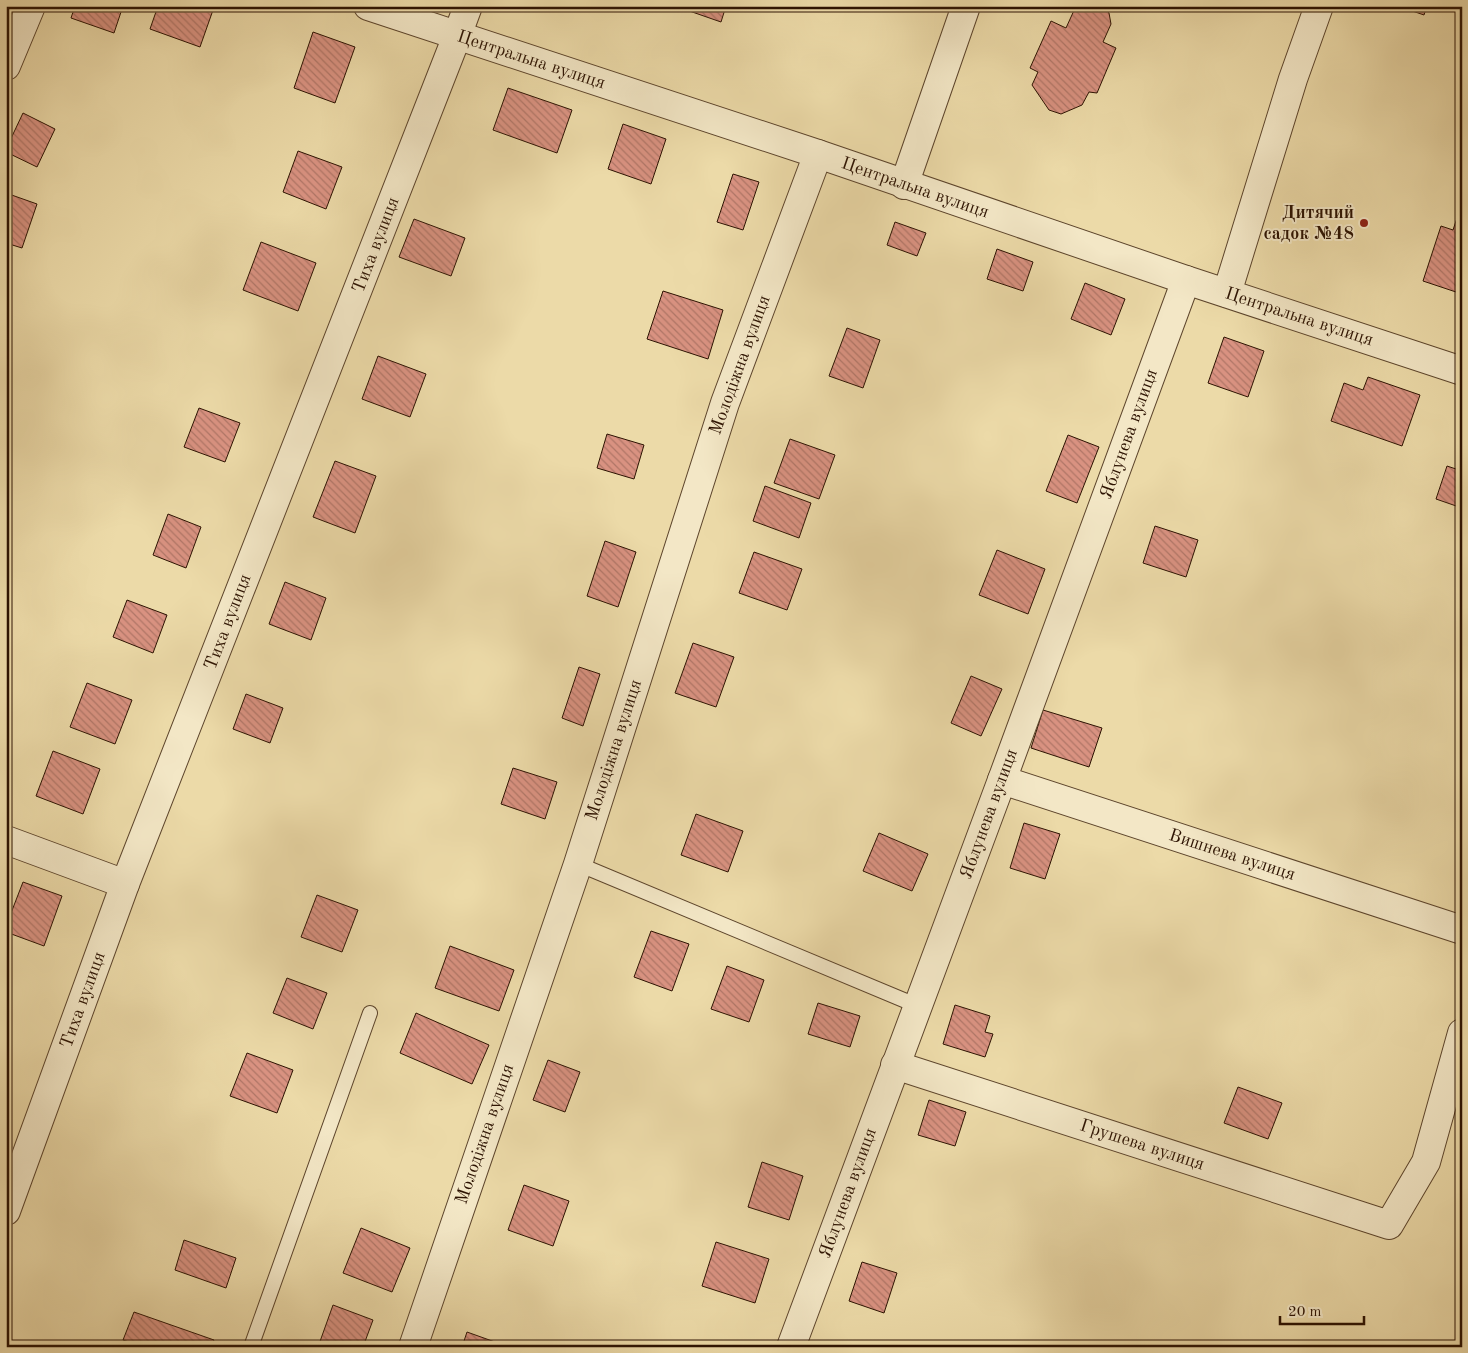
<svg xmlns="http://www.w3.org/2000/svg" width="1468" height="1353" viewBox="0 0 1468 1353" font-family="'Old Standard TT',serif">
  <defs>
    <pattern id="building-back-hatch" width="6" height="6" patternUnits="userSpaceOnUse" patternTransform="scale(1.25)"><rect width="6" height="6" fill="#d99281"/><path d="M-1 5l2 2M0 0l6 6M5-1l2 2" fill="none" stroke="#b07667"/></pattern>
  </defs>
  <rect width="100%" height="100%" fill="#ecdaa8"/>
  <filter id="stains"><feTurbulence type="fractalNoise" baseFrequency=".004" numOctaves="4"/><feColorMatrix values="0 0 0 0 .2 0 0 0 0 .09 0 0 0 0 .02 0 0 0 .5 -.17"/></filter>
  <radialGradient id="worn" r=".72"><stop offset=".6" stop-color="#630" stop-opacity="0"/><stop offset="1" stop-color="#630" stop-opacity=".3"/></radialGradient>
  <g fill="url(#building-back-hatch)" stroke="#2d1302">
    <polygon points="75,6 123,6 114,33 71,18"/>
    <polygon points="158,6 201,6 213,10 200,47 150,29"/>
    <polygon points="675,6 726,6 721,22"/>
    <polygon points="1076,6 1103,6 1109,13 1111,24 1103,42 1116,48 1097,93 1089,92 1082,105 1061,114 1049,110 1032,85 1038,72 1030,68 1051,21 1066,28"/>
    <polygon points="1398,6 1427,6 1424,15"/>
    <polygon points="313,32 355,47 335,103 294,88"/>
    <polygon points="508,88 572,110 557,153 493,130"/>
    <polygon points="23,113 55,129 37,167 6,152 6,149"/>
    <polygon points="623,124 666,139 651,184 608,169"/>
    <polygon points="298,151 342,167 326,209 283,192"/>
    <polygon points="733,174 759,182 743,230 717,222"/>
    <polygon points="6,193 37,204 22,248 6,243"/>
    <polygon points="1462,203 1462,294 1423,281 1441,226 1453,230"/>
    <polygon points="414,219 465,238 451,276 399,257"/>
    <polygon points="895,222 926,233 917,256 887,245"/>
    <polygon points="261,242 316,263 298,311 243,290"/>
    <polygon points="997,249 1033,262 1023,291 987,279"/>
    <polygon points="1085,283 1125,299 1111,335 1071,319"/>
    <polygon points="663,291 723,310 708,359 647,339"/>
    <polygon points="847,328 880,340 863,388 829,376"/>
    <polygon points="1224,337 1264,351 1248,397 1208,383"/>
    <polygon points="378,356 426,374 410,417 362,399"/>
    <polygon points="1368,377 1420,395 1402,446 1331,421 1344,383 1363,390"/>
    <polygon points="199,408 240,423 225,462 184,447"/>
    <polygon points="607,434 644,445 634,479 597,468"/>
    <polygon points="1068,435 1099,447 1077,503 1046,491"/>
    <polygon points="790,439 835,455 819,499 774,483"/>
    <polygon points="335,461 376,476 355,533 313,517"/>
    <polygon points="1447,466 1462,471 1462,508 1436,499"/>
    <polygon points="765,486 811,503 799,538 753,521"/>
    <polygon points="168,514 201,527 186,568 153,555"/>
    <polygon points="1155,526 1198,540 1186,577 1143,563"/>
    <polygon points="605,541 636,552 618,607 587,596"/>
    <polygon points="997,550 1045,569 1028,614 979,595"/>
    <polygon points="754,552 802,569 787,610 739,593"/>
    <polygon points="285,582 326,598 311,640 269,624"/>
    <polygon points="127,600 167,615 153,653 113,637"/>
    <polygon points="693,643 734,657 716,707 675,693"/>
    <polygon points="579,667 600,674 583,726 562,718"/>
    <polygon points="971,676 1002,689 981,736 951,723"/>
    <polygon points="87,683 132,700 115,744 70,727"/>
    <polygon points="246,694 283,708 270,743 233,729"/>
    <polygon points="1043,710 1102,728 1089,767 1031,748"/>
    <polygon points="53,751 100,769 83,814 36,796"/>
    <polygon points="513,768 557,782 545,819 501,804"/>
    <polygon points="696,814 743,831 728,872 681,855"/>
    <polygon points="1024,823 1060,834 1045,879 1010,868"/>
    <polygon points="879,833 928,854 912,891 863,871"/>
    <polygon points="23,882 62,896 44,946 6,932 6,926"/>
    <polygon points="317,895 358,910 342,952 301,937"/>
    <polygon points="651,931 689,944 672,991 634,977"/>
    <polygon points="450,946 514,970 499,1011 435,988"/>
    <polygon points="727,966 764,980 749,1022 711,1009"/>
    <polygon points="287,978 327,993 313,1029 273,1013"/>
    <polygon points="818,1003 860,1016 850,1047 808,1034"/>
    <polygon points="955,1005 990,1016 985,1032 993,1034 985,1057 943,1044"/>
    <polygon points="416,1013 489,1045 472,1084 400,1053"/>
    <polygon points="247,1053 293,1070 277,1113 230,1096"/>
    <polygon points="548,1060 580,1072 565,1112 533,1100"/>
    <polygon points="1238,1087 1282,1103 1268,1139 1224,1123"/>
    <polygon points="929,1100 966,1112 955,1146 918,1135"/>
    <polygon points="762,1162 803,1176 789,1220 748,1207"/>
    <polygon points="524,1185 569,1201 553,1246 508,1230"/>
    <polygon points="361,1228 410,1248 392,1292 343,1273"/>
    <polygon points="184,1240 236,1258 226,1288 175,1270"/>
    <polygon points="716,1242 769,1259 755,1303 702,1286"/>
    <polygon points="862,1262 897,1273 884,1313 849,1301"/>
    <polygon points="333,1305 373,1320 363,1347 318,1347"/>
    <polygon points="134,1312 214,1340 211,1347 143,1347 123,1340"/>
    <polygon points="467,1332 509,1347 462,1347"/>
  </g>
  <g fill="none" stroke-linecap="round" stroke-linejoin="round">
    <defs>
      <g id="lane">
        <polyline points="578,864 918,1006"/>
        <polyline points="251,1347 370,1013"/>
      </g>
      <g id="street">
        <polyline points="368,6 818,154 1186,280 1462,371"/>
        <polyline points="6,66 31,6"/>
        <polyline points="904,185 966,6"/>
        <polyline points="1227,293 1293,79 1319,6"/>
        <polyline points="1002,780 1462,930"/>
        <polyline points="6,840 125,884"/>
        <polyline points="895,1065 1389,1225 1426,1162 1462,1033"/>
        <polyline points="6,1211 125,884 457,36 468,6"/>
        <polyline points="413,1347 578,864 725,403 818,154"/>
        <polyline points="791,1347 1002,780 1186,280"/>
      </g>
    </defs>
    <use href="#lane" stroke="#5d452c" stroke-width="16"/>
    <use href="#street" stroke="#5d452c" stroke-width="30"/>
    <use href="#lane" stroke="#f3e7c6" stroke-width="14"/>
    <use href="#street" stroke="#f3e7c6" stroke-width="28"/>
  </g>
  <circle fill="#8f2418" stroke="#f3e7c6" stroke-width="2" cx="1364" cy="223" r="5"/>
  <g text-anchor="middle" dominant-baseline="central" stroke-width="4" stroke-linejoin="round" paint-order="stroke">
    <g font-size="18" fill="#2d1302" stroke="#f3e7c6">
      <text transform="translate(531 60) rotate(18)">Центральна вулиця</text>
      <text transform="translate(915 188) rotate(19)">Центральна вулиця</text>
      <text transform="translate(376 245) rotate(-69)">Тиха вулиця</text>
      <text transform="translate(1299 317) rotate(18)">Центральна вулиця</text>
      <text transform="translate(740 365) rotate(-70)">Молодіжна вулиця</text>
      <text transform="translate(1129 434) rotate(-70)">Яблунева вулиця</text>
      <text transform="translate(228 622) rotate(-69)">Тиха вулиця</text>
      <text transform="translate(614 750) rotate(-72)">Молодіжна вулиця</text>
      <text transform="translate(989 814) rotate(-70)">Яблунева вулиця</text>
      <text transform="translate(1232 855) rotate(18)">Вишнева вулиця</text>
      <text transform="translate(83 1000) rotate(-70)">Тиха вулиця</text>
      <text transform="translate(485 1134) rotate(-71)">Молодіжна вулиця</text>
      <text transform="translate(1142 1145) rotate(18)">Грушева вулиця</text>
      <text transform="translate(848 1193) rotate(-70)">Яблунева вулиця</text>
    </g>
    <g font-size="18" font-weight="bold" fill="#2d1302" stroke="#f3e7c6" text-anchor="end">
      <text x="1354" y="213">Дитячий<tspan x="1354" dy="21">садок №48</tspan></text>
    </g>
  </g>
  <rect width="1468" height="1353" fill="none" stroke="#ecdaa8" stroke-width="25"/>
  <rect x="8" y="8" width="1453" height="1338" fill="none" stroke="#2d1302" stroke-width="2.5"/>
  <rect x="12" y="12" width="1443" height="1328" fill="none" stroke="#2d1302"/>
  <path d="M1280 1316v8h84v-8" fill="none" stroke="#2d1302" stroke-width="2.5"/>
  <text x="1288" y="1316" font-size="15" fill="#2d1302" stroke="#f3e7c6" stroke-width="4" paint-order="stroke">20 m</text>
  <rect width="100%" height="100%" filter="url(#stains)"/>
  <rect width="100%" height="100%" fill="url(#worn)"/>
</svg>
